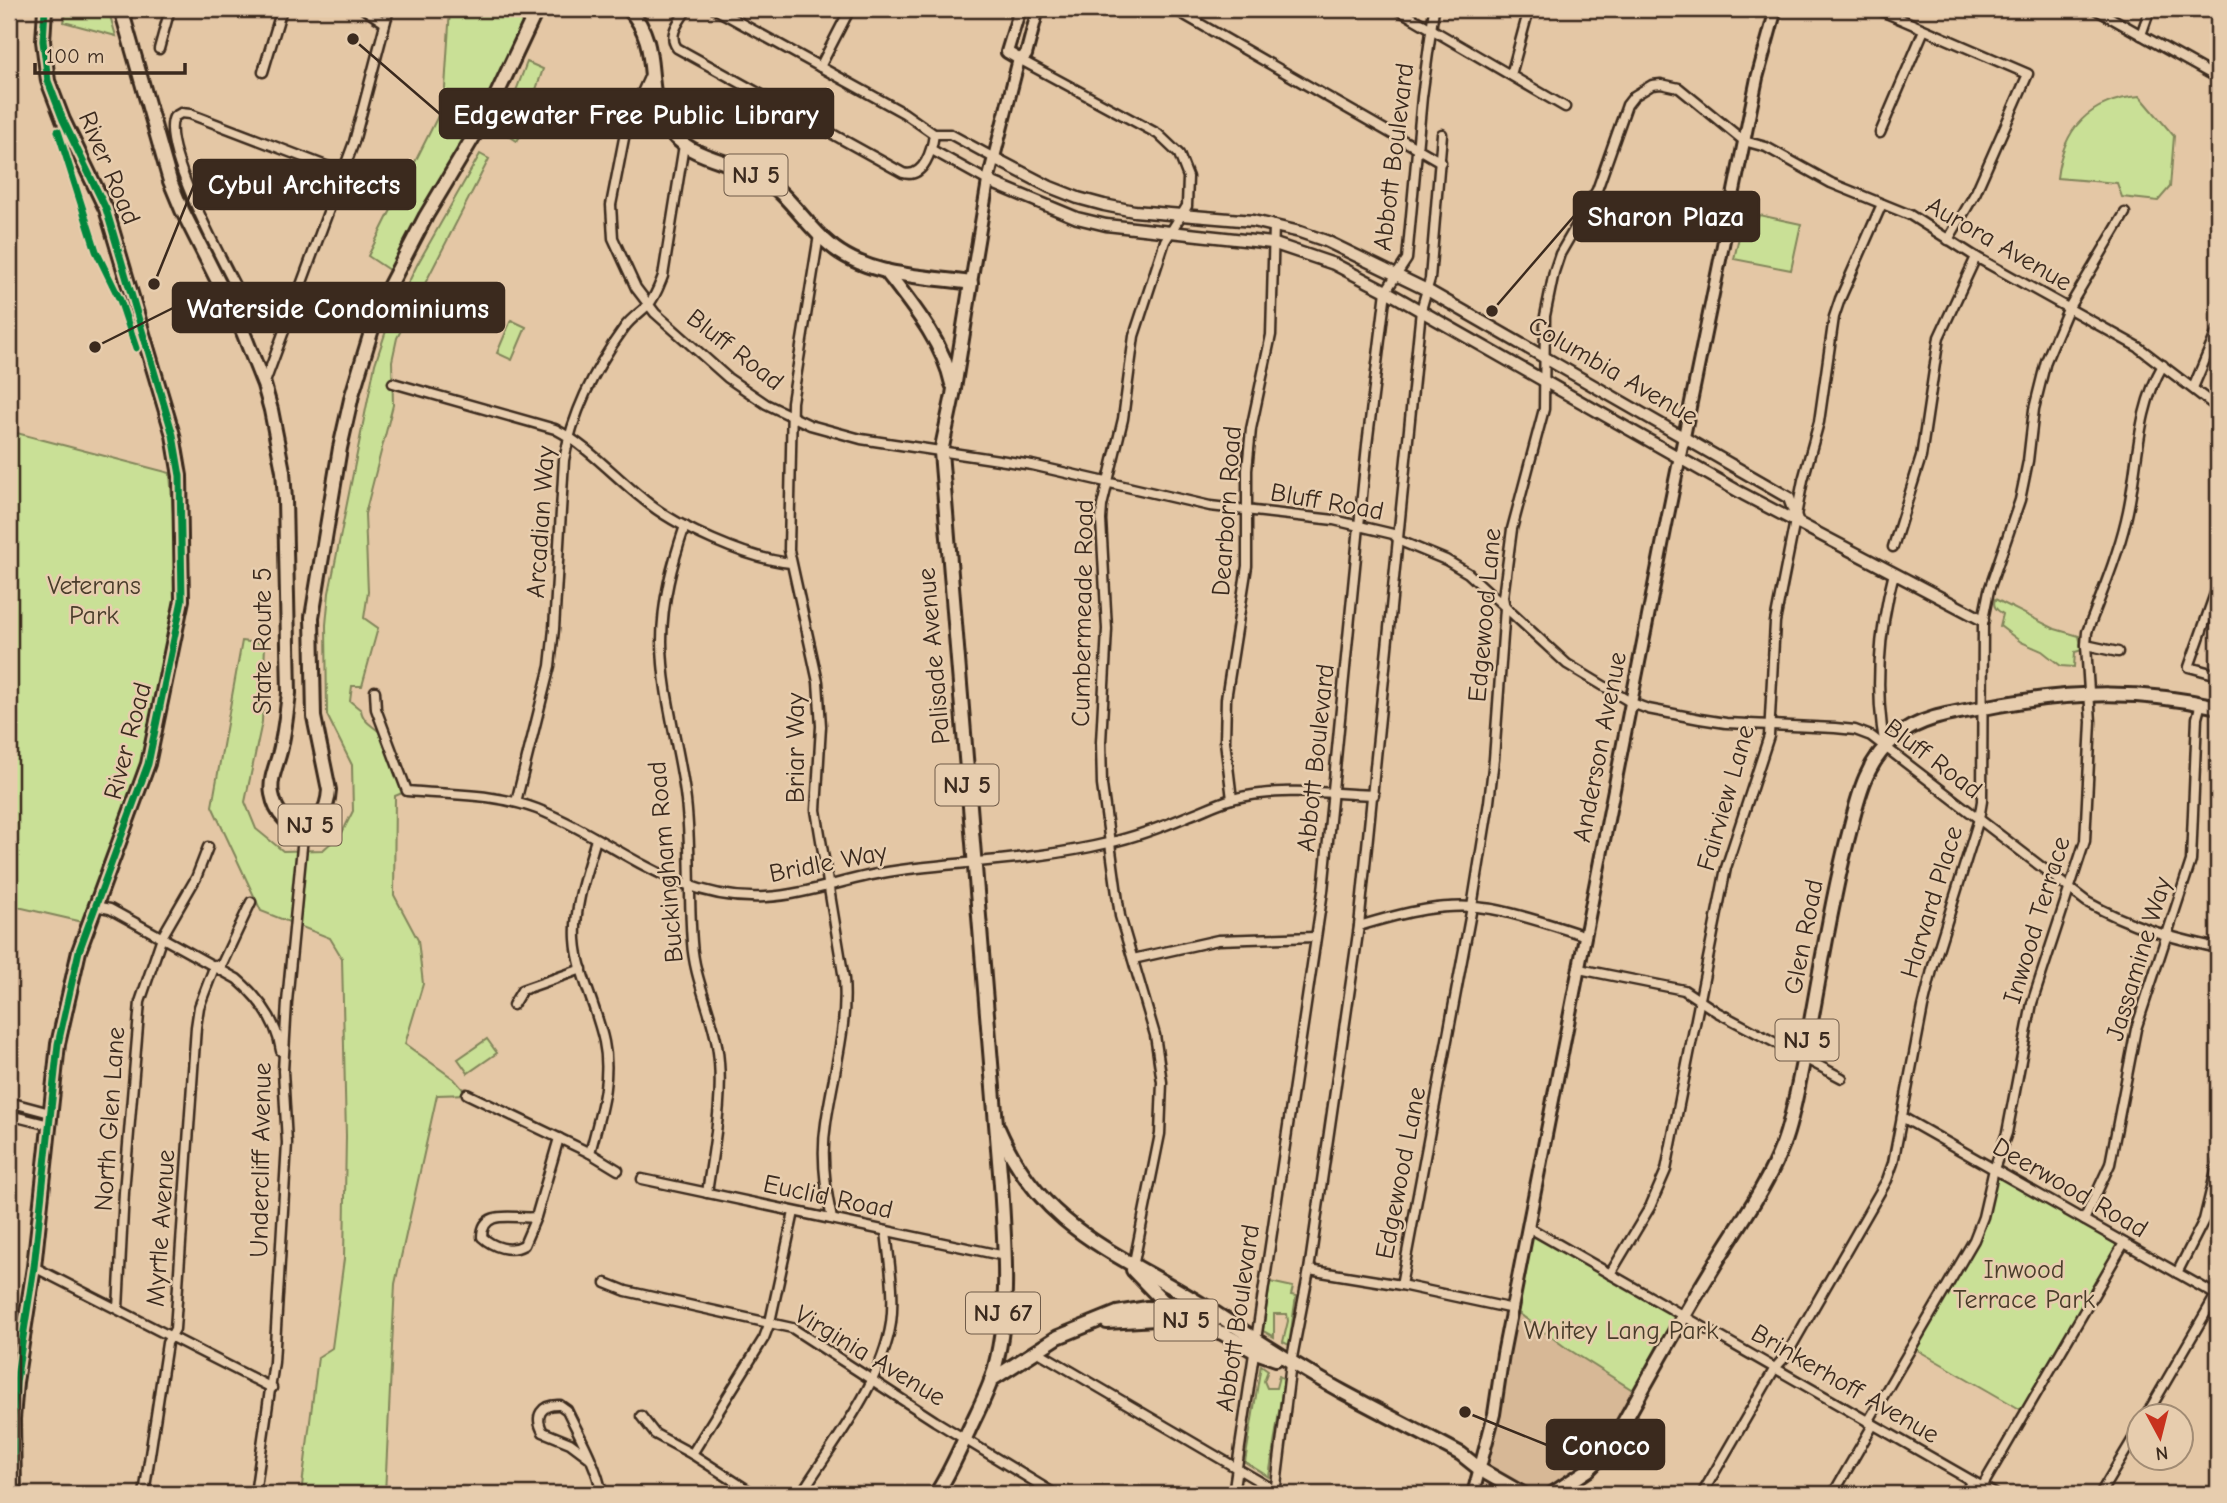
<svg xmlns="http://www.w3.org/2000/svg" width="2227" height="1503" viewBox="0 0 2227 1503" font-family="'Comic Neue',sans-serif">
  <rect width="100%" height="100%" fill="#e4c7a5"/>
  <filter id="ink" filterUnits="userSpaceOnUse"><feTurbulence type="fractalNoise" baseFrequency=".0143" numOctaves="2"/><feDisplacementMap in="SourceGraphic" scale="14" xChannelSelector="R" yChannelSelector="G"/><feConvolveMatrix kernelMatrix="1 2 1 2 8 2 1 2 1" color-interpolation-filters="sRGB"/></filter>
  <g filter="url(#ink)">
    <polygon fill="#d7b896" points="1513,1309 1565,1347 1639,1394 1613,1442 1552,1494 1523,1494 1481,1470"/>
    <g fill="#c9e096" stroke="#82855a" stroke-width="2">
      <polygon points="67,9 108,9 116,36 64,22"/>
      <polygon points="450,9 537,9 395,274 368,256 444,104"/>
      <polygon points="527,62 543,69 527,116 531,119 517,141 497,128 514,96"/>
      <path d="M2140 96 2174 136 2170 187 2158 201 2122 197 2117 183 2057 178C2063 128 2089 100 2140 96Z"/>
      <path d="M480 154 489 159 397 338 392 361 393 405 365 514 368 592 364 618 378 628 362 686H352L350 701 361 710C363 724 378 728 386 738 395 749 401 777 407 791L395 796 394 895 418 940 423 984 405 1044 454 1079 467 1094 437 1095 395 1284 385 1494H301L318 1357 332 1348 344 1259 346 1136 342 958 330 938 261 911 212 806 242 641 265 644 262 722 245 802 256 829 283 851 323 850 342 833 353 811 352 765 327 715 326 625 329 593 375 364 388 325 417 265Z"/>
      <polygon points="1744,215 1758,218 1759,215 1801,224 1791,270 1734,259"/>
      <polygon points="511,320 526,327 512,360 497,353"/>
      <polygon points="9,431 170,473 180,608 167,677 141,765 83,922 9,905"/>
      <path d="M1995 599 2055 629 2079 636 2082 650 2075 652 2074 667 2061 666 2042 651 2021 642 2000 626 2003 614C1997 610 1992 607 1995 599Z"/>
      <polygon points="487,1039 497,1053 468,1073 458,1059"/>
      <polygon points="1994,1169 2124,1243 2025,1412 1912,1347 1974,1240"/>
      <polygon points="1528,1227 1683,1316 1639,1394 1565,1347 1513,1309"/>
      <polygon points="1270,1282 1293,1287 1291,1295 1296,1296 1289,1345 1283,1342 1288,1321 1287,1314 1274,1314 1274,1337 1263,1331"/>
      <polygon points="1261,1365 1268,1370 1264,1381 1267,1388 1276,1388 1279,1376 1284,1379 1269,1477 1245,1462"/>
    </g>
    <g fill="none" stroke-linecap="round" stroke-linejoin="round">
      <defs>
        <g id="minor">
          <polyline points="364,9 385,23"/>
          <path d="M687 9C680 21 667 34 677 48L903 173C924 179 932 150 934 134"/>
          <polyline points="715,9 904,113 934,134 950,134 994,158"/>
          <polyline points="1174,9 1441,162"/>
          <polyline points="1397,9 1565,107"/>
          <polyline points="1877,9 2028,74 1976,192 1948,240"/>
          <polyline points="2095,9 2218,78"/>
          <polyline points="2141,35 2150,9"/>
          <polyline points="159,49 170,9"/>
          <polyline points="1019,59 1158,134 1179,154 1188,177 1187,206 1165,241 1134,336 1123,419 1102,506 1101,520 1107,629 1101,742 1102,785 1120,916 1155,1035 1162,1082 1160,1134 1133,1267"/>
          <polyline points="820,67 850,9"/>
          <polyline points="263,72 282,9"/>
          <path d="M650 75 626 128 611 205 613 238 636 288 655 313 728 378 766 404 810 425 861 439 1032 465 1210 506 1334 520 1393 534 1400 541 1446 560 1468 573 1567 664 1632 703 1648 709 1700 719 1726 723 1835 728 1855 730 1871 736 2087 902C2132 927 2168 937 2218 948"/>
          <polyline points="1511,75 1529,9"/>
          <polyline points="1880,133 1924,30"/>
          <polyline points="932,150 988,181"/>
          <path d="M819 235 792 402 789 550 818 682 821 726 816 810 844 979C848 1028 833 1074 826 1123 821 1154 825 1188 832 1219"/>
          <path d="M241 327 247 312 243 301C227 269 159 147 174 117L181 113 190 114 342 172"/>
          <path d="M393 383 555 429C588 446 614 476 643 499 676 527 748 559 791 563"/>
          <polyline points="264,385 354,142 389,9"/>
          <polyline points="2193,388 2218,329"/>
          <path d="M685 526C672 564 662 601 662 641 662 692 678 742 685 793 692 842 688 893 692 942 694 978 711 1010 717 1045 725 1094 714 1144 707 1193"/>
          <polyline points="1893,547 1921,457 1939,337 1976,257"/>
          <polyline points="2218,585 2189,667 2218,675"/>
          <polyline points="2086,645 2118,652"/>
          <path d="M375 691 376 709 407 791C450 795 495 793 537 809 616 840 673 902 765 897 808 895 850 877 894 871 965 861 1038 860 1108 843 1135 837 1162 827 1188 816 1202 811 1217 803 1232 799 1278 787 1328 793 1374 795"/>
          <path d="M1885 747C1874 688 1879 630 1894 573"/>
          <polyline points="1232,799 1225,741 1226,699 1247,566 1247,470 1251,429 1271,335 1274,225"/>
          <path d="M516 802 550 666 554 629 564 460C573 411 595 368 624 328 631 318 640 313 648 305 655 298 659 286 663 276L684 145"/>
          <path d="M95 906 110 909 237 979C259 998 277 1021 281 1051"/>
          <path d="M1359 926C1402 913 1447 901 1492 909 1524 915 1555 926 1586 936"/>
          <polyline points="1133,959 1218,940 1315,937"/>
          <polyline points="220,968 251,902"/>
          <polyline points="1579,969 1684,990 1717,1012 1842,1078"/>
          <polyline points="513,1005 522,990 582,969"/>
          <polyline points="467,1094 590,1153 618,1170"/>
          <polyline points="9,1102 50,1113"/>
          <polyline points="9,1115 49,1125"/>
          <polyline points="1902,1117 2218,1296"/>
          <path d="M590 1153C599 1117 612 1080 604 1042 597 1008 578 974 576 939 574 905 587 871 596 839"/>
          <polyline points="642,1179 1005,1256"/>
          <path d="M536 1217C516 1220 482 1207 482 1237 493 1247 510 1253 524 1245L536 1217 559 1138"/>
          <polyline points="2084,1220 2110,1164 2136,1029 2191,861 2197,718 2201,703"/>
          <polyline points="1528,1227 1995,1494"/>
          <polyline points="34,1267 272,1388"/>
          <polyline points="1309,1270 1401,1285 1513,1309"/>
          <polyline points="2177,1273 2204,1220 2218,1162"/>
          <polyline points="1610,1274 1650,1207 1666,1170 1726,868 1769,736 1775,622 1803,480 1819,422 1834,317 1840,299 1882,204"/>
          <polyline points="606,1283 626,1291 792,1328 935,1421 1055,1494"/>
          <polyline points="1401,1285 1472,907 1489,802 1494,759 1505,608 1503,597 1512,529 1544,409 1545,316 1554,272 1560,254 1597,190 1627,105 1634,96 1652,85 1661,84 1679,88 1744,141 1766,147 1831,183 1910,215 1976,257 2138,347 2218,408"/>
          <polyline points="118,1309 124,1192 140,1002 162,937 196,878 208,847"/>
          <polyline points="1035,1350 1281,1494"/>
          <polyline points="641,1416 655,1434 692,1454 754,1494"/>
          <polyline points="2146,1416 2216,1295"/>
          <path d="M1868 1422 1974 1240 1983 1217 1994 1169 2007 1133 2032 1003 2085 841 2091 722 2086 645 2087 632C2101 595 2117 558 2126 520 2139 468 2135 413 2163 365"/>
          <polyline points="692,1454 764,1338 770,1322 794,1212"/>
          <path d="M590 1458 570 1443 543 1432C534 1416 541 1404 560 1405L567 1410C580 1437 596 1464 602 1494"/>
          <polyline points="1982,1487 2124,1243"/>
          <polyline points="144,1494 167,1343 175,1329 196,1027 199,1007 215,965"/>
          <polyline points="255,1494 274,1362 287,1143 283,1071 287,1002 304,826"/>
          <path d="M801 1494C833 1443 882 1383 891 1323 895 1292 889 1261 886 1231"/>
          <polyline points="1233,1494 1323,891 1367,445 1386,291 1407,259 1422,97 1434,9"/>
          <polyline points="1275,1494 1291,1363 1309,1270 1359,926 1421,310 1430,279 1442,134"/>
          <polyline points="1702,1494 1775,1368 1786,1356 1887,1180 1893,1163 1923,1007 1933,966 1979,819 1982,801 1983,620 1989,590 2020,500 2028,461 2034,409 2046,361 2068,309 2125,213"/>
          <polyline points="1833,1494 1873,1425"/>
          <polyline points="1964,1494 1972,1481"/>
          <polyline points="2100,1494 2140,1427"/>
        </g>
        <g id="tertiary">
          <polyline points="994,158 1050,187 1078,198 1104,205 1134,211 1253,221 1300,232 1326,241 1427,290 1789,498 1797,520"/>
          <polyline points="988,181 1077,218 1106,225 1272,243 1334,264 1386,291 1743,494 1983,620"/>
        </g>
        <g id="secondary">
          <polyline points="1019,59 1007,52 1020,9"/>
          <polyline points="971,283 988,181 1019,59 1026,55 1038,9"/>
          <polyline points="1473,1494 1494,1414 1503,1354 1665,530 1757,78 1776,9"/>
        </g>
        <g id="primary">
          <path d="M121 9 170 181 182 210 241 327 264 385 271 410 283 471 285 500 289 693C287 711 285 729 281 747 278 763 269 778 272 794 280 837 326 838 329 790L314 717 312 617 340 448 352 395 372 329 389 287 426 216 490 109 537 9"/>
          <path d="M629 9C663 47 642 86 665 124 687 160 727 158 760 177 788 193 805 224 829 244 867 277 924 276 971 283L953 395 941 452 1001 1185C1005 1249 1011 1315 992 1378 986 1396 976 1414 968 1432 958 1453 949 1475 936 1494"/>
          <path d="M886 271C912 305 943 342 952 384"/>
          <path d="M998 1128C1044 1235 1124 1254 1212 1311 1255 1339 1298 1368 1343 1392 1382 1413 1422 1433 1461 1454L1481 1470 1523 1494"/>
          <polyline points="1133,1270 1161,1299 1190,1323 1222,1333 1256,1352 1276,1359"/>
          <polyline points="1107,1322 1156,1319 1190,1323"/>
          <polyline points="991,1380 1058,1337 1117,1313 1147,1308 1172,1309 1217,1319"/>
          <polyline points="14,1494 13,1419 16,1382 34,1267 58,1044 79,951 148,764 182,600 180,476 173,435 106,209 63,120 48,81 43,41 45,9"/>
          <path d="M1552 1494 1588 1470 1604 1454 1613 1442C1646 1382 1679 1323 1715 1264 1738 1226 1767 1187 1783 1144 1794 1115 1798 1083 1805 1053 1819 982 1829 911 1847 841 1857 804 1863 763 1895 738 1923 714 1964 712 1999 705 2075 691 2143 690 2218 707"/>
        </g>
      </defs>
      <use href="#minor" stroke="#3b2a1e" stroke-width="13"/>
      <use href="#tertiary" stroke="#3b2a1e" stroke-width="15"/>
      <use href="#secondary" stroke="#3b2a1e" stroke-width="16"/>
      <use href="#primary" stroke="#3b2a1e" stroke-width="18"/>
      <use href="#minor" stroke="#e7cdae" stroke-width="8"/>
      <use href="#tertiary" stroke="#e7cdae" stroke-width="10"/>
      <use href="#secondary" stroke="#e7cdae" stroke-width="10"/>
      <use href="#primary" stroke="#e7cdae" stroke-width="12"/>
      <defs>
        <g id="cycleway">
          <polyline points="58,131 96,251 120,300 136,348"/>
          <polyline points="14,1494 13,1419 16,1382 34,1267 58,1044 79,951 148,764 182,600 180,476 173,435 106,209 63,120 48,81 43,41 45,9"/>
        </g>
      </defs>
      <use href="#cycleway" stroke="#e7cdae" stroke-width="11"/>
      <use href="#cycleway" stroke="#00873e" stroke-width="7"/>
    </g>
  </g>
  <g text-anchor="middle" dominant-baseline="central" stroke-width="5" stroke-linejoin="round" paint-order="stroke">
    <g fill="#e7cdae" stroke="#6f5b49" stroke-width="2">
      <rect x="724.5" y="154.5" width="63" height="41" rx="5"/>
      <rect x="935.5" y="764.5" width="63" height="41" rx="5"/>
      <rect x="278.5" y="804.5" width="63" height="41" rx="5"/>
      <rect x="1775.5" y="1019.5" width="63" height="41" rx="5"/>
      <rect x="966" y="1292.5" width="74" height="41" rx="5"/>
      <rect x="1154.5" y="1299.5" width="63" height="41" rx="5"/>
    </g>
    <g font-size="24" font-weight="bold" fill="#3b2a1e">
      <text x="756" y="175">NJ 5</text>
      <text x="967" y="785">NJ 5</text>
      <text x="310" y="825">NJ 5</text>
      <text x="1807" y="1040">NJ 5</text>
      <text x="1003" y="1313">NJ 67</text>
      <text x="1186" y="1320">NJ 5</text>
    </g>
    <g font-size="26" fill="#3b2a1e" stroke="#e7cdae">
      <text transform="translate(1394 157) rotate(-83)">Abbott Boulevard</text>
      <text transform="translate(109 168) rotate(67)">River Road</text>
      <text transform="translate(1999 244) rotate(30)">Aurora Avenue</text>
      <text transform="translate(735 350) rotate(38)">Bluff Road</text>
      <text transform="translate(1613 371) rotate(30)">Columbia Avenue</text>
      <text transform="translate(1327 502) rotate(10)">Bluff Road</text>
      <text transform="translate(1227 511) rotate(-86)">Dearborn Road</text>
      <text transform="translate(541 522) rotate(-86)">Arcadian Way</text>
      <text transform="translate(1083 613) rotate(-89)">Cumbermeade Road</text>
      <text transform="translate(1485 615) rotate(-85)">Edgewood Lane</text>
      <text transform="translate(263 641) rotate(-90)">State Route 5</text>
      <text transform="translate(934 656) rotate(-95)">Palisade Avenue</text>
      <text transform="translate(128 741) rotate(-75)">River Road</text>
      <text transform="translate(1600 747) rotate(-79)">Anderson Avenue</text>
      <text transform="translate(796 748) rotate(-90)">Briar Way</text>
      <text transform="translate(1316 758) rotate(-84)">Abbott Boulevard</text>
      <text transform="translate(1933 759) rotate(37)">Bluff Road</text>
      <text transform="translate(1726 798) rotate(-74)">Fairview Lane</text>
      <text transform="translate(666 862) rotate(-95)">Buckingham Road</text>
      <text transform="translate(828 863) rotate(-11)">Bridle Way</text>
      <text transform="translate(1932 902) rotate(-73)">Harvard Place</text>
      <text transform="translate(2037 920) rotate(-73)">Inwood Terrace</text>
      <text transform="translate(1804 937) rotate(-79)">Glen Road</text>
      <text transform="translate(2139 959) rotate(-73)">Jassamine Way</text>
      <text transform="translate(110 1119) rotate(-86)">North Glen Lane</text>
      <text transform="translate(261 1160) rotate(-89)">Undercliff Avenue</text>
      <text transform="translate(1401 1173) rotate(-79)">Edgewood Lane</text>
      <text transform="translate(2070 1188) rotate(30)">Deerwood Road</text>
      <text transform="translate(828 1197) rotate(12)">Euclid Road</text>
      <text transform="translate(161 1228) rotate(-86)">Myrtle Avenue</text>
      <text transform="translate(1238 1318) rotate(-82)">Abbott Boulevard</text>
      <text transform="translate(870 1356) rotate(31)">Virginia Avenue</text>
      <text transform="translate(1845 1384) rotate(30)">Brinkerhoff Avenue</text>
    </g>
    <g font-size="26" fill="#493c2a" stroke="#e7cdae">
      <text x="94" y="586">Veterans<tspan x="94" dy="30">Park</tspan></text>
      <text x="2024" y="1270">Inwood<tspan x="2024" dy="30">Terrace Park</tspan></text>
      <text x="1621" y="1331">Whitey Lang Park</text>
    </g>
  </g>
  <path fill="none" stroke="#3b2a1e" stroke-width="2.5" d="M353 39L440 114M154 284L194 185M1492 311L1574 216M95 347L173 308M1465 1412L1547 1445"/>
  <g fill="#3b2a1e" stroke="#e7cdae" stroke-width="2.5">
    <circle cx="353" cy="39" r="7"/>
    <circle cx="154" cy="284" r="7"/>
    <circle cx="1492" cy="311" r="7"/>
    <circle cx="95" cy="347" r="7"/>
    <circle cx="1465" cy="1412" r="7"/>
  </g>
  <g fill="#3b2a1e" stroke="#3b2a1e" stroke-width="2.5">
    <rect x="440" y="89" width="393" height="49" rx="7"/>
    <rect x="194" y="160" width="221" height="49" rx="7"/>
    <rect x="1574" y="192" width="185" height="49" rx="7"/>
    <rect x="173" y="283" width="331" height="49" rx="7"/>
    <rect x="1547" y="1420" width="117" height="49" rx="7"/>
  </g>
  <g font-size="28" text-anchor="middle" font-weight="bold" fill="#fff">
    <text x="636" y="124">Edgewater Free Public Library</text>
    <text x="304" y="194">Cybul Architects</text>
    <text x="1666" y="226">Sharon Plaza</text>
    <text x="338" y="318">Waterside Condominiums</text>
    <text x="1606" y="1455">Conoco</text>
  </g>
  <rect width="2227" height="1503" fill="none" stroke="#e7cdae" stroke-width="35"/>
  <rect x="18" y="18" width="2192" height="1468" fill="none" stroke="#3b2a1e" stroke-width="2.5" filter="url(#ink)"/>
  <g transform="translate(2160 1437) rotate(173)"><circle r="33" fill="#e7cdae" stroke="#a28c74" stroke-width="2"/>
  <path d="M0-5L12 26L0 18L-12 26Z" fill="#c8321e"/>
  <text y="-10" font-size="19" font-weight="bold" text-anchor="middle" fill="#3b2a1e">N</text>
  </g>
  <path d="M35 63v10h150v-10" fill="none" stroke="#3b2a1e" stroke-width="3.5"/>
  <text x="46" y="63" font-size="21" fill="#3b2a1e" stroke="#e7cdae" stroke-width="5" paint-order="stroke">100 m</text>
</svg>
